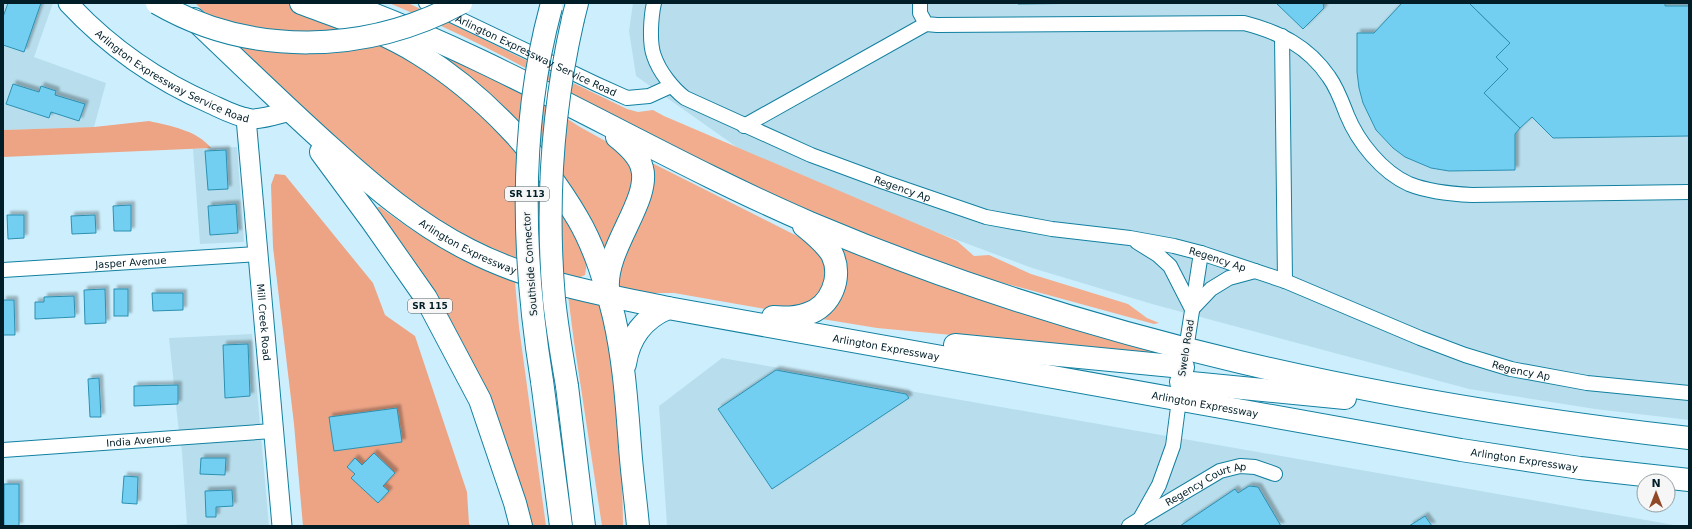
<svg xmlns="http://www.w3.org/2000/svg" width="1692" height="529" viewBox="0 0 1692 529" font-family="'DejaVu Sans',sans-serif">
  <defs>
    <filter id="shadow"><feDropShadow dx="3.5" dy="-3.5" stdDeviation="1" flood-color="#0004"/></filter>
  </defs>
  <rect width="100%" height="100%" fill="#cdeffd"/>
  <g fill="#b8deed">
    <polygon points="3,3 53,3 34,57 106,83 94,127 3,130"/>
    <polygon points="633,3 1689,3 1689,420 1595,409 1469,389 1152,304 1032,268 885,213 738,148 636,76 629,31"/>
    <polygon points="237,147 244,242 200,244 193,149"/>
    <polygon points="252,334 269,526 157,526 187,524 182,452 178,424 169,338"/>
    <polygon points="722,358 1532,500 1680,526 667,526 659,406"/>
  </g>
  <g fill="#f2ad8f">
    <polygon points="195,3 291,3 418,60 516,145 566,217 587,263 585,275 578,278 569,278 474,244 368,173"/>
    <path d="M389 3H408L627 109 638 112 653 110 664 116 957 241 974 256 989 255 1031 274 1128 304 1147 318 1159 323 1154 324 945 267 802 211 586 104 578 97C515 61 456 31 389 3Z"/>
    <polygon points="336,8 519,88 580,127 618,148 639,176 607,257 533,142"/>
    <polygon points="652,163 807,241 816,249 826,265 826,275 820,293 805,306 765,309 674,293 631,293 616,290 613,280 653,189 654,180"/>
    <path d="M377 207H380C408 228 438 248 470 263 484 270 502 274 515 282L519 327 546 526H527L390 229Z"/>
    <polygon points="832,243 1166,353 1164,355 877,328 816,318 818,315"/>
    <path d="M568 295 603 304C619 376 622 452 623 526H602L574 342Z"/>
  </g>
  <g fill="#eca485">
    <path d="M149 121C170 126 197 130 211 148L3 157V130L94 127Z"/>
    <polygon points="275,174 285,175 373,283 385,315 415,336 467,492 469,524 472,526 303,526 294,424 273,247 271,185"/>
  </g>
  <g fill="#72cff1" stroke="#2c90b1" filter="url(#shadow)">
    <polygon points="8,3 41,3 24,52 3,45 3,17"/>
    <polygon points="1018,3 1105,3 1018,4"/>
    <polygon points="1276,3 1323,3 1324,8 1303,29"/>
    <polygon points="1402,3 1469,3 1510,43 1496,57 1508,69 1484,93 1520,128 1515,134 1515,170 1449,171 1431,168 1405,157 1393,148 1376,130 1363,103 1359,88 1357,72 1357,33 1374,33"/>
    <polygon points="1469,3 1665,3 1665,6 1689,6 1689,136 1553,138 1532,117 1520,128 1484,93 1508,69 1496,57 1510,43"/>
    <polygon points="13,84 39,92 41,86 56,91 55,95 85,104 79,121 51,112 49,118 6,104"/>
    <polygon points="226,150 228,189 208,190 205,151"/>
    <polygon points="236,204 238,233 210,235 208,206"/>
    <polygon points="131,205 131,231 114,231 113,206"/>
    <polygon points="7,215 24,215 24,238 8,239"/>
    <polygon points="95,215 96,233 72,234 71,216"/>
    <polygon points="105,289 106,323 85,324 84,290"/>
    <rect x="114" y="289" width="14" height="27"/>
    <polygon points="152,293 183,293 183,310 153,311"/>
    <polygon points="74,296 75,317 35,319 35,302 44,302 44,297"/>
    <polygon points="3,300 14,300 15,335 3,335"/>
    <polygon points="248,344 250,396 225,398 223,345"/>
    <polygon points="776,370 906,394 909,398 772,489 718,409"/>
    <polygon points="99,378 101,417 90,417 88,379"/>
    <polygon points="178,385 178,404 134,406 134,386"/>
    <polygon points="397,408 402,442 334,451 329,417"/>
    <polygon points="374,453 395,473 383,486 389,491 378,503 351,478 355,474 347,467 355,458 362,465"/>
    <polygon points="201,458 226,458 225,475 200,474"/>
    <polygon points="124,476 138,477 137,504 122,503"/>
    <rect x="4" y="484" width="15" height="42"/>
    <polygon points="1249,486 1258,487 1281,526 1180,526 1235,489 1238,493"/>
    <polygon points="232,490 233,506 216,507 216,517 206,517 205,491"/>
    <polygon points="1425,516 1432,526 1409,526"/>
  </g>
  <g fill="none" stroke-linecap="round" stroke-linejoin="round">
    <defs>
      <g id="street">
        <path id="s1" d="M426 3 596 84 627 98 649 96 671 86"/>
        <path id="s2" d="M654 3C651 16 649 43 654 56 659 71 672 88 685 98L811 155 884 182 986 217 1052 229 1130 238 1174 246 1201 253 1285 281 1420 338 1465 355 1511 369 1587 383 1689 393"/>
        <path d="M920 3V13L926 24 937 25 1244 23C1279 32 1308 46 1329 77 1337 88 1342 102 1347 115 1358 142 1382 172 1409 184 1429 192 1451 194 1472 195L1689 192"/>
        <polyline points="1282,36 1285,281"/>
        <polyline points="744,126 926,24"/>
        <polyline points="1137,242 1158,255 1170,266 1192,309"/>
        <path id="s3" d="M3 270 258 254"/>
        <polyline points="1192,309 1211,289 1229,278 1255,271"/>
        <polyline points="1185,356 1201,253"/>
        <path id="s4" d="M3 450 273 431"/>
        <path id="s5" d="M1141 518 1220 471 1240 466 1255 467 1275 474"/>
        <polyline points="1129,526 1140,519 1159,485 1173,446 1180,392"/>
      </g>
      <g id="secondary">
        <path id="s6" d="M68 3C109 47 156 80 211 104 224 110 237 117 251 119 264 119 278 114 290 111"/>
        <path id="s7" d="M246 118 282 526"/>
      </g>
      <g id="highway">
        <path d="M301 3C341 18 383 31 419 54 482 93 541 155 578 219 594 246 607 286 614 317 625 365 627 410 631 459 633 481 636 504 638 526"/>
        <path d="M344 3C506 62 652 155 810 223 1090 342 1387 404 1689 438"/>
        <path id="s8" d="M194 19C239 62 284 106 331 148 373 186 417 224 469 250 531 282 600 294 668 308L1461 450 1580 468 1689 480"/>
        <polyline points="573,19 577,3"/>
        <polyline points="321,152 372,221 426,298 480,400 515,503 521,526"/>
        <path d="M608 288C605 248 651 200 642 168 639 155 627 145 617 137"/>
        <path d="M773 317C784 318 796 318 807 314 831 307 843 277 832 254 825 243 814 234 804 226"/>
        <polyline points="955,345 1183,367"/>
        <path d="M625 364C629 337 644 318 668 308"/>
        <polyline points="542,381 561,526"/>
        <polyline points="1181,382 1345,398"/>
        <polyline points="567,386 584,526"/>
      </g>
    </defs>
    <use href="#street" stroke="#1280a0" stroke-width="16"/>
    <use href="#secondary" stroke="#1280a0" stroke-width="21"/>
    <use href="#highway" stroke="#1280a0" stroke-width="24"/>
    <use href="#street" stroke="#fff" stroke-width="14"/>
    <use href="#secondary" stroke="#fff" stroke-width="19"/>
    <use href="#highway" stroke="#fff" stroke-width="22"/>
    <defs>
      <g id="highway-bridge">
        <path d="M157 3C250 57 367 54 461 3"/>
        <path d="M542 381C522 258 518 129 551 7"/>
        <path d="M567 386C562 357 557 328 554 299 546 205 552 111 573 19"/>
      </g>
    </defs>
    <use href="#highway-bridge" stroke="#1280a0" stroke-width="24" stroke-linecap="butt"/>
    <use href="#highway-bridge" stroke="#fff" stroke-width="22"/>
  </g>
  <g text-anchor="middle" dominant-baseline="central" stroke-width="3.5" stroke-linejoin="round" paint-order="stroke">
    <g fill="#f6f6f6" stroke="#4a5f66" stroke-width="1">
      <rect x="505" y="187" width="44" height="14" rx="3"/>
      <rect x="408" y="299" width="44" height="14" rx="3"/>
    </g>
    <g font-size="9" font-weight="bold" fill="#011e28">
      <text x="527" y="194">SR 113</text>
      <text x="430" y="306">SR 115</text>
    </g>
    <g font-size="10" fill="#011e28" stroke="#f6f6f6">
      <text stroke="none"><textPath href="#s1" startOffset="122">Arlington Expressway Service Road</textPath></text>
      <text stroke="none"><textPath href="#s6" startOffset="129">Arlington Expressway Service Road</textPath></text>
      <text stroke="none"><textPath href="#s2" startOffset="342">Regency Ap</textPath></text>
      <text stroke="none"><textPath href="#s8" startOffset="358">Arlington Expressway</textPath></text>
      <text stroke="none"><textPath href="#s2" startOffset="666">Regency Ap</textPath></text>
      <text stroke="none"><textPath href="#s3" startOffset="128">Jasper Avenue</textPath></text>
      <text transform="translate(530 264) rotate(-94)">Southside Connector</text>
      <text stroke="none"><textPath href="#s7" startOffset="205">Mill Creek Road</textPath></text>
      <text stroke="none"><textPath href="#s8" startOffset="790">Arlington Expressway</textPath></text>
      <text transform="translate(1186 348) rotate(-81)">Swelo Road</text>
      <text stroke="none"><textPath href="#s2" startOffset="990">Regency Ap</textPath></text>
      <text stroke="none"><textPath href="#s8" startOffset="1114">Arlington Expressway</textPath></text>
      <text stroke="none"><textPath href="#s4" startOffset="136">India Avenue</textPath></text>
      <text stroke="none"><textPath href="#s8" startOffset="1438">Arlington Expressway</textPath></text>
      <text stroke="none"><textPath href="#s5" startOffset="74">Regency Court Ap</textPath></text>
    </g>
  </g>
  <rect width="1692" height="529" fill="none" stroke="#011e28" stroke-width="8"/>
  <g transform="translate(1656 493)"><circle r="19" fill="#f6f6f6" stroke="#94a0a4"/>
  <path d="M0-3L7 15L0 10L-7 15Z" fill="#904827"/>
  <text y="-6" font-size="11" font-weight="bold" text-anchor="middle" fill="#011e28">N</text>
  </g>
</svg>
